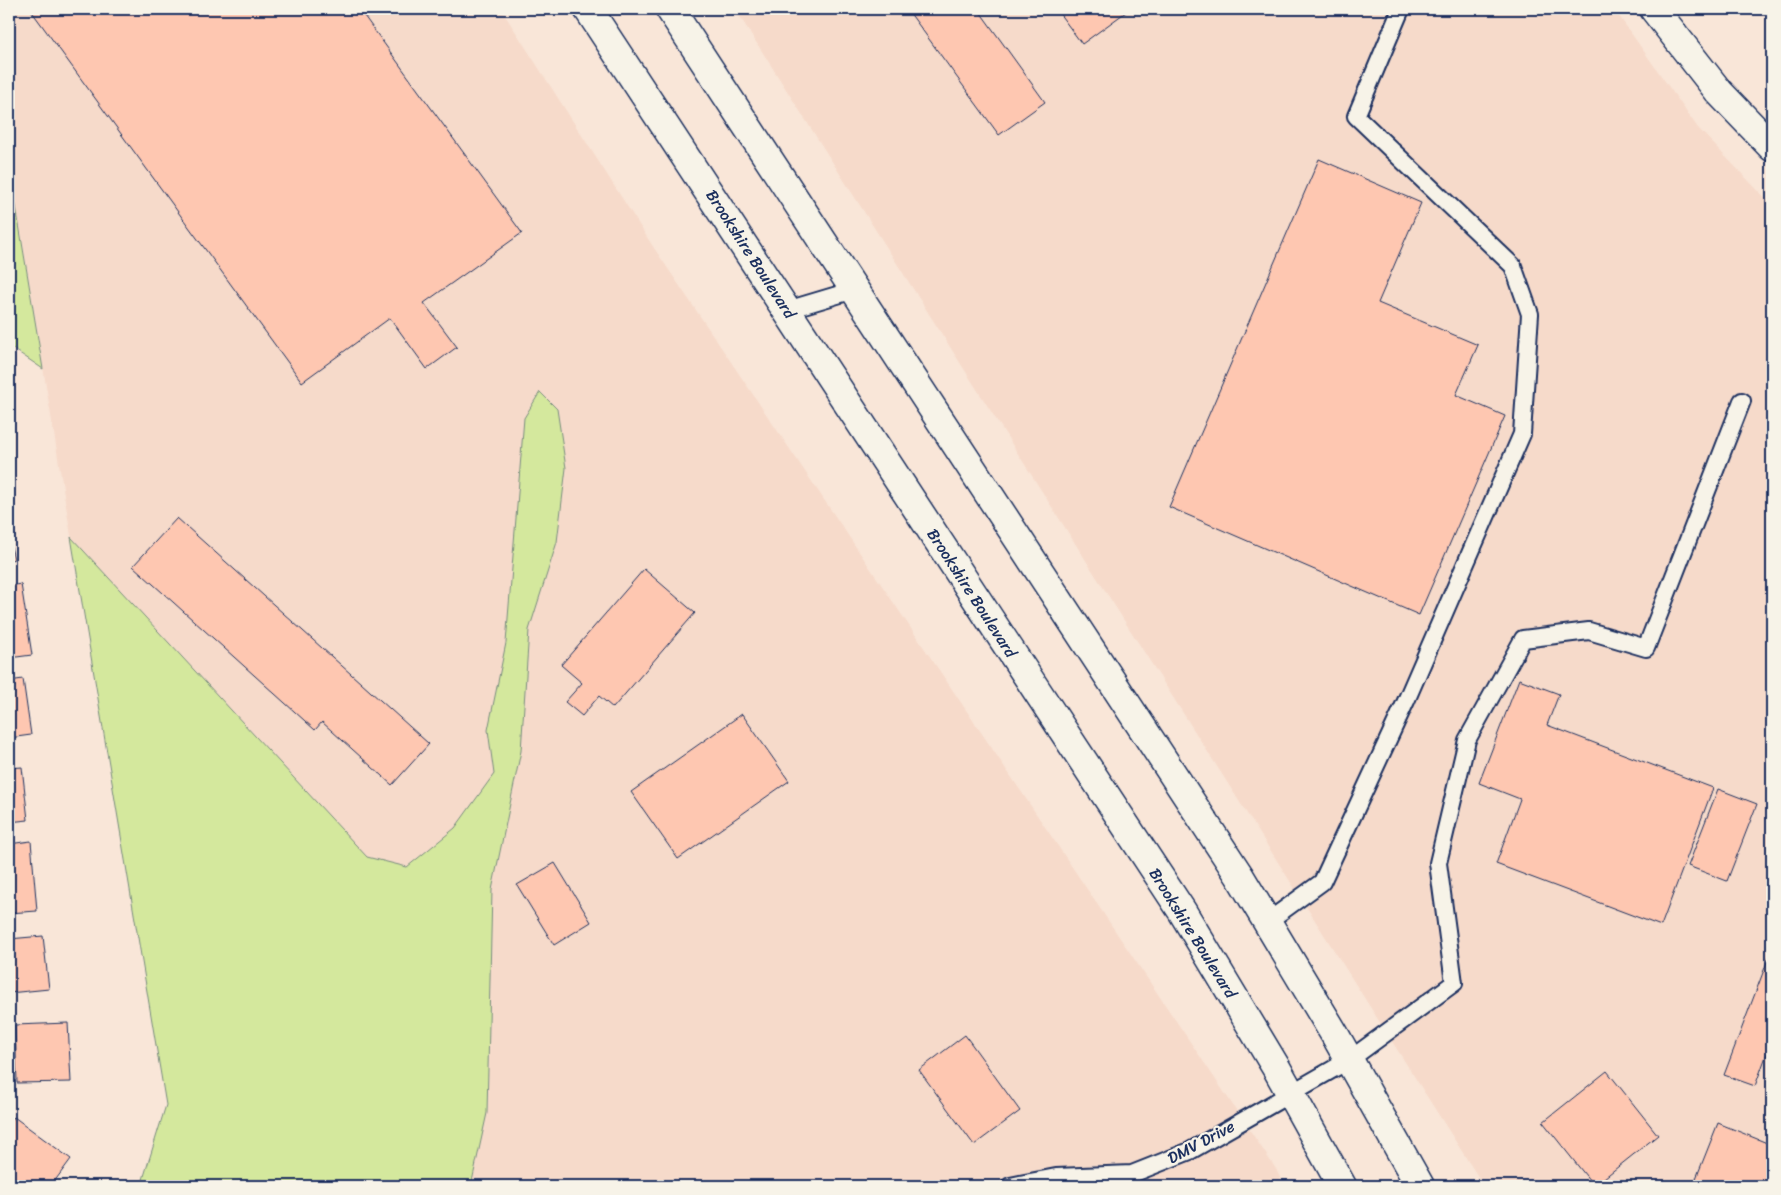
<svg xmlns="http://www.w3.org/2000/svg" width="1781" height="1195" viewBox="0 0 1781 1195" font-family="Sriracha,sans-serif">
  <rect width="100%" height="100%" fill="#f9e6d8"/>
  <filter id="ink" filterUnits="userSpaceOnUse"><feTurbulence type="fractalNoise" baseFrequency=".02" numOctaves="2"/><feDisplacementMap in="SourceGraphic" scale="10" xChannelSelector="R" yChannelSelector="G"/><feConvolveMatrix kernelMatrix="1 2 1 2 8 2 1 2 1" color-interpolation-filters="sRGB"/></filter>
  <g filter="url(#ink)">
    <g fill="#f6daca">
      <polygon points="9,9 501,9 652,245 1276,1169 1284,1186 143,1186 166,1105 9,164"/>
      <polygon points="735,9 1614,9 1698,128 1772,205 1772,1186 1484,1186"/>
    </g>
    <g fill="#d4e89d" stroke="#788c7e">
      <polygon points="9,164 43,369 9,346"/>
      <polygon points="540,392 557,409 566,468 557,542 529,630 521,751 492,890 487,1113 471,1186 141,1186 166,1105 71,537 367,857 407,867 455,828 494,774 488,730 506,643 524,418"/>
    </g>
    <g fill="#fec7b1" stroke="#1b2f5e">
      <polygon points="30,9 359,9 522,233 424,303 457,347 427,369 390,318 302,382"/>
      <polygon points="907,9 978,9 1045,102 999,135"/>
      <polygon points="1056,9 1130,9 1082,44"/>
      <polygon points="1319,159 1421,203 1378,303 1478,345 1456,395 1505,416 1419,615 1169,507"/>
      <polygon points="177,518 429,744 392,785 322,722 315,730 133,566"/>
      <polygon points="9,538 14,559 9,561"/>
      <polygon points="644,569 695,613 613,708 599,696 582,716 565,702 582,683 561,665"/>
      <polygon points="21,584 32,655 9,658 9,586"/>
      <polygon points="23,679 31,735 9,738 9,681"/>
      <polygon points="1519,679 1559,694 1547,725 1713,788 1661,926 1496,864 1520,799 1479,783"/>
      <polygon points="742,714 789,781 678,859 631,792"/>
      <polygon points="22,767 28,820 9,822 9,768"/>
      <polygon points="1718,789 1757,804 1727,881 1688,866"/>
      <polygon points="31,841 37,911 9,913 9,844"/>
      <polygon points="555,863 591,922 554,945 517,885"/>
      <polygon points="43,936 49,989 9,993 9,939"/>
      <polygon points="1772,949 1772,1040 1755,1086 1724,1075"/>
      <polygon points="68,1023 71,1082 17,1083 15,1025"/>
      <polygon points="965,1035 1020,1111 974,1145 919,1070"/>
      <polygon points="1607,1071 1658,1135 1594,1186 1543,1122"/>
      <polygon points="14,1117 71,1159 51,1186 9,1186 9,1123"/>
      <polygon points="1718,1123 1772,1145 1772,1174 1767,1186 1693,1186"/>
    </g>
    <g fill="none" stroke-linecap="round" stroke-linejoin="round">
      <defs>
        <g id="service">
          <polyline points="787,310 854,290"/>
          <polyline points="1267,922 1322,882 1406,701 1522,434 1530,314 1513,266 1356,116 1401,9"/>
          <polyline points="1010,1186 1056,1177 1132,1174 1190,1151 1349,1060 1454,983 1438,863 1467,740 1523,639 1589,631 1646,648 1742,401"/>
        </g>
        <polyline id="tertiary" points="1654,9 1719,92 1772,147"/>
        <g id="trunk">
          <polyline points="588,9 1182,911 1277,1069 1342,1186"/>
          <polyline points="670,9 1239,875 1335,1035 1420,1186"/>
        </g>
      </defs>
      <use href="#service" stroke="#1b2f5e" stroke-width="20"/>
      <use href="#tertiary" stroke="#1b2f5e" stroke-width="31"/>
      <use href="#trunk" stroke="#1b2f5e" stroke-width="31"/>
      <use href="#service" stroke="#f7f3e8" stroke-width="16"/>
      <use href="#tertiary" stroke="#f7f3e8" stroke-width="28"/>
      <use href="#trunk" stroke="#f7f3e8" stroke-width="28"/>
    </g>
  </g>
  <g text-anchor="middle" dominant-baseline="central" stroke-width="4.5" stroke-linejoin="round" paint-order="stroke">
    <g font-size="16" fill="#1b2f5e" stroke="#f7f3e8">
      <text transform="translate(751 254) rotate(57)">Brookshire Boulevard</text>
      <text transform="translate(972 593) rotate(57)">Brookshire Boulevard</text>
      <text transform="translate(1193 933) rotate(58)">Brookshire Boulevard</text>
      <text transform="translate(1201 1142) rotate(-28)">DMV Drive</text>
    </g>
  </g>
  <rect width="1781" height="1195" fill="none" stroke="#f7f3e8" stroke-width="30"/>
  <rect x="15" y="15" width="1751" height="1165" fill="none" stroke="#1b2f5e" stroke-width="2" filter="url(#ink)"/>
</svg>
